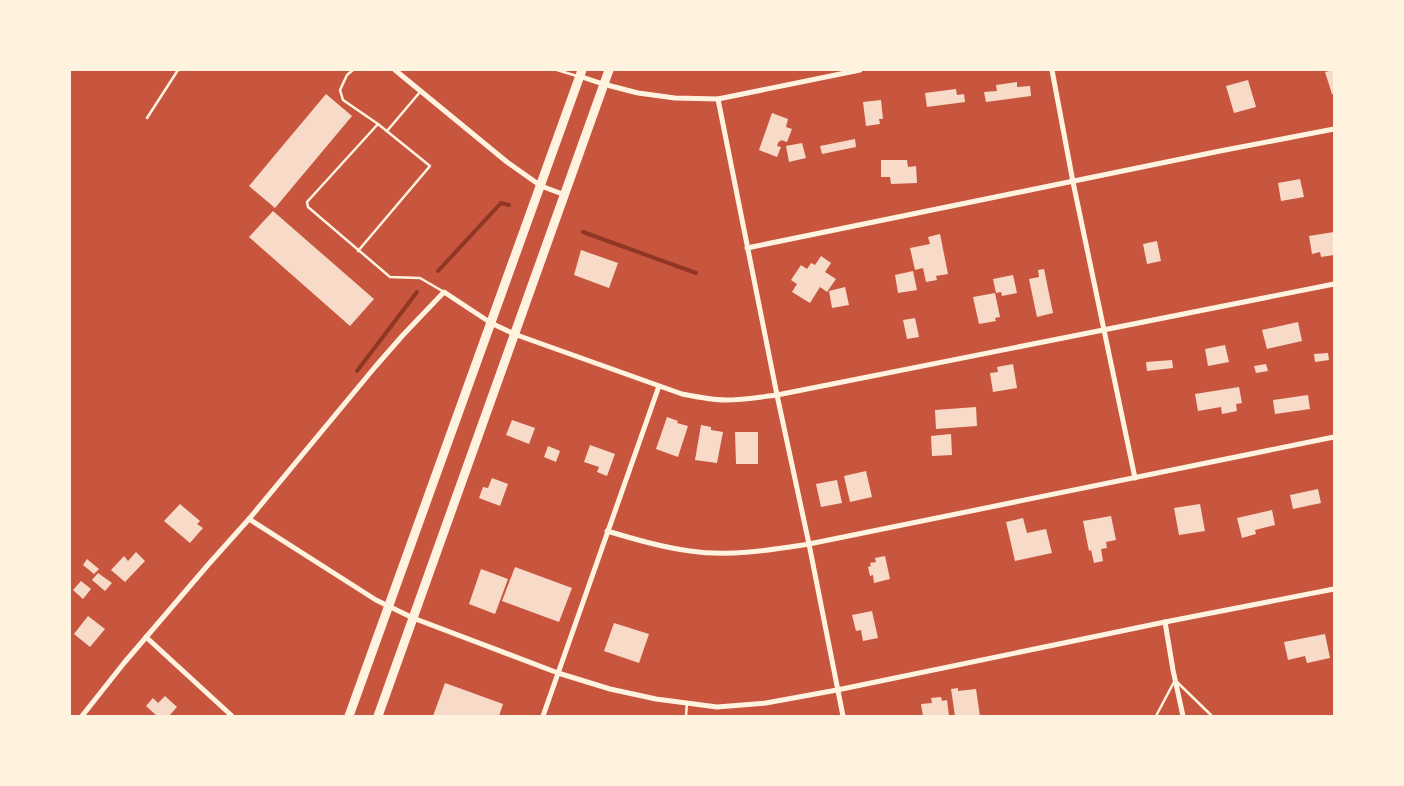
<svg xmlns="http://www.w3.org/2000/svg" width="1404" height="786" viewBox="0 0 1404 786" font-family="Manrope,sans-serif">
  <rect width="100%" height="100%" fill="#c8553d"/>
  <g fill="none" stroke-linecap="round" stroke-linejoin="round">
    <g stroke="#8f3625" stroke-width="4">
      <polyline points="583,232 696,273"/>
      <polyline points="438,271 501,203 509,205"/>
      <polyline points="357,371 417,292"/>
    </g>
  </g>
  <g fill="#f7dbc8">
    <polygon points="1334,70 1334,94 1332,94 1325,72"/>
    <polygon points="1248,80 1256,107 1234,113 1226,86"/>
    <polygon points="1017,82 1017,87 1030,86 1031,96 986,102 984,92 997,91 996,85"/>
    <polygon points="956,89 957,95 964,94 965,102 927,107 925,93"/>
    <polygon points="326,94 352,116 275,208 249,186"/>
    <polygon points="881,100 883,119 879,119 880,124 866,126 863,102"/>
    <polygon points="772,113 788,119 786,127 792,129 787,142 781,140 780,142 779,141 777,146 781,147 777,157 759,150"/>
    <polygon points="855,139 856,147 822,154 820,146"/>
    <polygon points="802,143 806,158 789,162 786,146"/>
    <polygon points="881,160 907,160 908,167 916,166 917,183 891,184 890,177 881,177"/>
    <polygon points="1300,179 1304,197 1281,201 1278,183"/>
    <polygon points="273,211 374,299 350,326 249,237"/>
    <polygon points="1334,232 1334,255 1321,257 1320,252 1312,254 1309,236"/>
    <polygon points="940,234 948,274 936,276 937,280 926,282 923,268 915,270 910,248 930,244 928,237"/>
    <polygon points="1157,241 1161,261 1147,264 1143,244"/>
    <polygon points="581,250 618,263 609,288 574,275"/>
    <polygon points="821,256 831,263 825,272 836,279 827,292 820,287 810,303 792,292 797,284 791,280 801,265 807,269 811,263 815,265"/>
    <polygon points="1044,269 1053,313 1037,317 1029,279 1039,277 1038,270"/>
    <polygon points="913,271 917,290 898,293 895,275"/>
    <polygon points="1013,275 1017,293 1002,296 1001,292 996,293 993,279"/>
    <polygon points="845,287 849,305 832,308 829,291"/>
    <polygon points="995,293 1000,317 995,318 996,321 979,324 973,297"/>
    <polygon points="915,318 919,337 907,339 903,320"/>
    <polygon points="1298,322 1302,341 1267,349 1262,330"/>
    <polygon points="1225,345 1229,362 1208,366 1205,349"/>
    <polygon points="1328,353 1329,360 1315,362 1314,354"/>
    <polygon points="1172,360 1173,368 1147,371 1146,362"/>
    <polygon points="1013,364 1017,388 993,392 990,373 998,372 997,367"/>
    <polygon points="1266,364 1268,371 1256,373 1254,366"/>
    <polygon points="1239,387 1242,403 1236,404 1237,411 1222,414 1221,407 1198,411 1195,394"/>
    <polygon points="1308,395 1310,409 1275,414 1273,400"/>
    <polygon points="976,407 977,426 936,429 935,410"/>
    <polygon points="667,417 678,421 677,423 688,426 678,457 656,449"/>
    <polygon points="512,420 535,428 529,444 506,435"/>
    <polygon points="701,425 711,427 711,430 723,432 717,463 695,460"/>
    <polygon points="735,432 758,432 758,464 736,464"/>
    <polygon points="951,434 952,455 932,456 931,436"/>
    <polygon points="590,445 615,454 607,476 597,472 599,467 584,462"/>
    <polygon points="548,446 560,451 556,462 544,457"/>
    <polygon points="866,471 872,497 850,502 844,476"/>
    <polygon points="492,478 508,484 500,506 479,498 483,487 488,488"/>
    <polygon points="837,480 842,503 821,507 816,484"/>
    <polygon points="1318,489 1321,503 1293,509 1290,495"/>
    <polygon points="180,504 200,521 197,524 203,528 190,543 164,521"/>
    <polygon points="1200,504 1205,531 1179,535 1174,508"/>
    <polygon points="1272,510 1275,525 1255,530 1256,534 1242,538 1237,518"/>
    <polygon points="1111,516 1116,540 1106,542 1107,548 1101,549 1103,561 1094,563 1091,550 1089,551 1083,521"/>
    <polygon points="1023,518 1027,533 1046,529 1052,553 1015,561 1006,522"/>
    <polygon points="136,552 145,561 125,582 111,570 124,556 128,561"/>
    <polygon points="885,556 890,579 874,583 873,575 870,576 868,567 871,566 870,563 876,562 875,558"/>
    <polygon points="87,559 99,569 94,574 83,565"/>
    <polygon points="515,567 572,588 559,622 502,601"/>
    <polygon points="481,569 508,579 495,614 469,604"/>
    <polygon points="98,573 112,583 105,591 92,580"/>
    <polygon points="81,581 91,589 83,599 73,590"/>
    <polygon points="872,611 878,638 863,641 861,630 856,631 852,615"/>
    <polygon points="88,616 105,629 90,647 74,634"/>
    <polygon points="614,623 649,634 639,663 604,651"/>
    <polygon points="1325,634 1330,658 1307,663 1305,656 1288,660 1284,642"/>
    <polygon points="445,683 503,704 499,716 433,716"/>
    <polygon points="958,688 958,691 976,689 980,716 955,716 951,689"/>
    <polygon points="165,696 177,707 169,716 157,716 146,706 153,698 158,703"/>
    <polygon points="941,697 942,701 947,700 949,716 923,716 921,704 932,703 931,698"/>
  </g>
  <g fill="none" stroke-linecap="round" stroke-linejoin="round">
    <g stroke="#fff3e0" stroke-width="2.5">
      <polyline points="353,70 347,75 340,90 343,100 378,124 430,166 358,251"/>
      <polyline points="557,70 577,76"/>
      <polyline points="147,118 178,70"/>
      <polyline points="378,124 307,202 308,207 390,277 420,278 444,292"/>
      <polyline points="387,131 420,92"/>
      <polyline points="1177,682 1212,716"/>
      <polyline points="686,716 687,703"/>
      <polyline points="1156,716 1174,682"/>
    </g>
    <g stroke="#fff3e0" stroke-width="5">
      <polyline points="395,70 507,162 541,186 565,195"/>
      <polyline points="1052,70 1073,182 1135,478"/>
      <polyline points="579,76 603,84 638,93 675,98 718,99 860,70"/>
      <polyline points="718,99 777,395 809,544 843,716"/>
      <polyline points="747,248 1220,151 1334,129"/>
      <polyline points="249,519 376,600 413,618 558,673 610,689 656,699 717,707 766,703 837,690 1165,622 1334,589"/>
      <path d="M607 531C634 539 661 547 690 551 729 557 770 550 809 544L1334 437"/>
      <polyline points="1165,622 1173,670 1183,716"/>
      <polyline points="146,637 232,716"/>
      <path d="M82 716 124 663 207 566 249 519 375 367 403 335 444 292 491 323 514 334 682 394C697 397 711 400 726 400 743 400 760 397 777 395L1334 284"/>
      <polyline points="543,716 659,386"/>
    </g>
    <g stroke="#fff3e0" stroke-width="9">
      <polyline points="349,716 582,70"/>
      <polyline points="378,716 609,70"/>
    </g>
  </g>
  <rect width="1404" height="786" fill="none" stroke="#fff3e0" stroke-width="142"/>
</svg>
